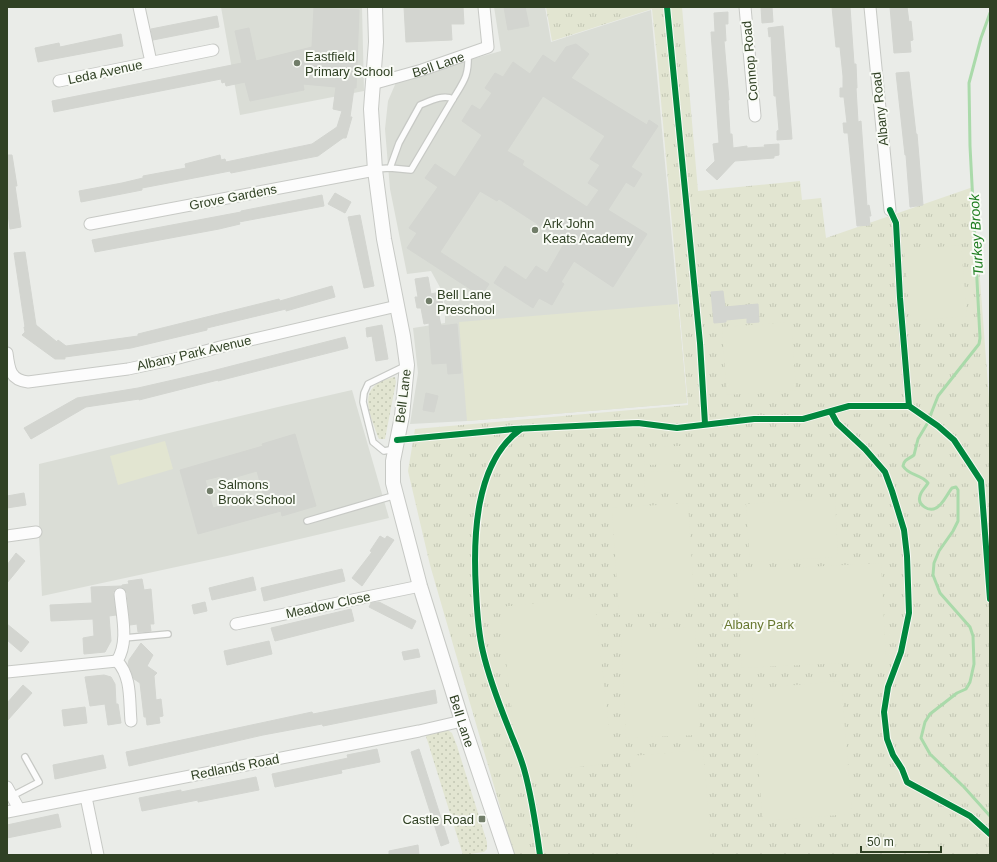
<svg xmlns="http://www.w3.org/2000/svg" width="997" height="862" viewBox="0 0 997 862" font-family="Arial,sans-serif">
  <defs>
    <pattern id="grass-dots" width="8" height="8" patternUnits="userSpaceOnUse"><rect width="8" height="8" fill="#e2e5d1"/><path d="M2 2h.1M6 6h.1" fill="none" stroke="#c2c6b3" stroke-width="1.8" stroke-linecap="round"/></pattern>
    <pattern id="park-tufts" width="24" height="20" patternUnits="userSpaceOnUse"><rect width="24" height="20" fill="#e2e5d1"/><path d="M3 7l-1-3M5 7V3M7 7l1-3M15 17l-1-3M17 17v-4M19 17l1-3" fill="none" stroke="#c2c6b3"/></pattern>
  </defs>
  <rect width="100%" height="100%" fill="#eaece8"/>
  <g fill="#daddd6">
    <polygon points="221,7 362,7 364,91 240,115"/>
    <polygon points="494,7 545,7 551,42 651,10 687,403 467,421 410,424 418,373 413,328 445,323 445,307 442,291 431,271 407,274 390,189 385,129 388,101 397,80 501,51"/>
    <polygon points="352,390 389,518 227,556 42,596 39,536 39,464 278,407"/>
  </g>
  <g fill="url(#grass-dots)">
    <path d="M395 377 396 382 385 439H379C369 411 355 385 395 377Z"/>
    <polygon points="446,729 452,733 457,746 487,842 487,849 484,852 463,855 425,733"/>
  </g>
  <polygon fill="url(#park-tufts)" points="546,7 682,7 698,191 800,181 802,200 821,198 826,238 973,187 990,412 990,855 514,855 430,565 408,471 415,429 688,405 657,56 652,9 552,41"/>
  <g fill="#e2e5d1">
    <polygon points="961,245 967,316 911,321 904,250"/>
    <polygon points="678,304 687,403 467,421 459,322"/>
    <polygon points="791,322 796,390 727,395 722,327"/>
    <polygon points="165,441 173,469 118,485 110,456"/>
    <polygon points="680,446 681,464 645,465 644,447"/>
    <polygon points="681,471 681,490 645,491 644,472"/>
    <polygon points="835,498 838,557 750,562 746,504"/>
    <polygon points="688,503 695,610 619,615 612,508"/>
    <polygon points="881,563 886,661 742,668 737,571"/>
    <polygon points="594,597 613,763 519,774 500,607"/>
    <polygon points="695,627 700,735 626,738 621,630"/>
    <polygon points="841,681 852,814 763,821 752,689"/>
    <polygon points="703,750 712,855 638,855 630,756"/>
  </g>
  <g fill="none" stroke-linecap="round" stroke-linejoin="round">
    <path stroke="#aadaaa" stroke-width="3" d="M990 13 981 38 969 83 970 146 980 338 979 344 938 396 927 424 918 439 914 455C909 459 904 459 903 466 909 476 921 474 928 483 926 487 921 491 920 496 917 505 929 512 936 508 943 505 947 494 952 488L956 487 958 490V521L953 531 939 551 934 563 933 575 940 593 970 627 973 636 974 664 970 682 966 689 957 693 930 714 925 722 921 738 930 754 964 787 990 816"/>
  </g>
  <g fill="#d3d5d0" stroke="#d3d5d0" fill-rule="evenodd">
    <polygon points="404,7 463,7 464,24 451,24 452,40 406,42"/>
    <polygon points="504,7 525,7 529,26 508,30"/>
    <polygon points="761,7 772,7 773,22 762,23"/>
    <polygon points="832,7 850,7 854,64 856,64 857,88 856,88 858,122 861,121 867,206 869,205 871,216 869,216 870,225 857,226 848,133 844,133 843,123 847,123 844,97 840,97 840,88 843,88 843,76 840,47 836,47"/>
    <polygon points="890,7 907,7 909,22 911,21 913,40 910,41 911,52 894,53"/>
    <polygon points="314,8 359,10 356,88 354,88 350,117 352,117 346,138 343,138 318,156 231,173 230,171 163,184 142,188 142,190 81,202 79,191 122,183 143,178 143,176 186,168 185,164 220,155 221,160 225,159 226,162 312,144 337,127 342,111 333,109 336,87 303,84 304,90 250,101 245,82 226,86 225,82 222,83 221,79 54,112 52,101 242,63 235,31 249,28 256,61 312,47"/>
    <polygon points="728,12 728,24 725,24 726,41 724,41 729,100 728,100 730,134 732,134 733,148 747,146 747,148 765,147 764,145 779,144 779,155 774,156 774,158 735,161 717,180 706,170 715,161 713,144 719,143 711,32 715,32 714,13"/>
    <polygon points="217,16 219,27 153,40 151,29"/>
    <polygon points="783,26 792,139 777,140 777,131 779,130 776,96 774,96 771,36 769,37 768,28"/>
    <polygon points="121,34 123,46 38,62 35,48 59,43 60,47"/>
    <path d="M576 44 589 54 571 78 647 125 649 120 658 126 631 167 642 174 634 187 626 182 608 210 647 234 613 287 574 261 561 282 564 284 552 305 539 298 533 308 494 283 505 266 526 280 536 266 547 273 565 242 499 199 497 201 480 191 440 252 489 284 481 296 407 248 417 233 409 228 438 187 425 178 435 164 455 177 482 135 462 121 472 105 480 110 492 93 485 88 495 73 503 77 513 62 530 74 543 55 555 63 566 47ZM543 96 605 136 590 159 600 165 588 183 599 190 587 207 522 165 524 161 507 151Z"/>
    <polygon points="909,72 916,134 917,134 923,205 910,207 906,155 905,155 896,73"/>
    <polygon points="7,155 12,155 17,186 15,186 21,227 10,229 7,206"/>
    <polygon points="335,193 351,202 345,213 328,204"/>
    <polygon points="322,195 324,206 239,222 240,224 219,229 95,252 92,240 241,212 241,211"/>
    <polygon points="360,215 374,286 364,288 348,217"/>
    <polygon points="25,252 36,325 57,342 58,340 66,346 138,336 138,334 279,299 280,301 332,286 335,297 286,311 286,309 207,328 207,330 131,348 65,357 65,359 55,359 22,335 25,332 24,327 25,327 14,253"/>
    <polygon points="428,277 431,294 440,292 443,305 437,306 441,326 457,324 461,373 448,374 447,363 432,364 429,323 424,324 421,308 417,308 415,297 418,297 415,279"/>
    <polygon points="723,291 725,307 758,304 759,322 747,323 747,318 726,320 726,322 714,323 711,292"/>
    <polygon points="382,325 388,359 376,361 372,336 367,337 366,328"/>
    <polygon points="345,337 348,348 218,381 218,380 139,400 139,399 86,407 31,439 24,428 77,398 138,388 208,372"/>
    <polygon points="426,393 438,396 434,412 423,410"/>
    <path d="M295 434 316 506 282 516 281 511 198 534 180 470 263 446 262 444ZM257 471 263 493 213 508 205 480 221 476 222 481Z"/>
    <polygon points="24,493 26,505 7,508 7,496"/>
    <polygon points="380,536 385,539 387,536 394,540 362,586 352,578 372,552 370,551"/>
    <polygon points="16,553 25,561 7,583 7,565"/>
    <polygon points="342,569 345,581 264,601 261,588"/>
    <polygon points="253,577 256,590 212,600 209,588"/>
    <polygon points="142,579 144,590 151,589 154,624 150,624 151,631 138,632 137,624 130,625 127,593 125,590 120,587 116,588 113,592 116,615 109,616 111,641 105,652 84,654 83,638 94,636 93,619 51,621 50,605 92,603 91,587 122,586 122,585 129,584 128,581"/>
    <polygon points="205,602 207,611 194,614 192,605"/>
    <polygon points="379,602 416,621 412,629 369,607 371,603"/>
    <polygon points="351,609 354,621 275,641 271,628"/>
    <polygon points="7,624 29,642 21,652 7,640"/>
    <polygon points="269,641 272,654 227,665 224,651"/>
    <polygon points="141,643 153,655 147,666 157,673 154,676 156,700 161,699 163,716 159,717 160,723 147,725 146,717 144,717 140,683 134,679 128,664 129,660"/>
    <polygon points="418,649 420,657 404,660 402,652"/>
    <polygon points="104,675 111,677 115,684 116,704 118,704 121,723 108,725 105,704 90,706 85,677"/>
    <polygon points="23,685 32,693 7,721 7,703"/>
    <polygon points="435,690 437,703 323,726 322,724 263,735 129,766 126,752 312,712 313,714"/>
    <polygon points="85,707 87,723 64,726 62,710"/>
    <polygon points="377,749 380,762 341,770 342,773 275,787 272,774 348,758 347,755"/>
    <polygon points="419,749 449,843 441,846 411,752"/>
    <polygon points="103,755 106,768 55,779 53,765"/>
    <polygon points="256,777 259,790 198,802 198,800 142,811 139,798 181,790 181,792"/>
    <polygon points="58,814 61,827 7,838 7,825"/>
    <polygon points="418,845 419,855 389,855 389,851"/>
  </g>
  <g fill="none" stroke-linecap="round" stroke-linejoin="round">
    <defs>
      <g id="service">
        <path d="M453 99C464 81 469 76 468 54"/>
        <path d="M375 169 390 168 411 170 453 99C443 94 430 101 420 105L399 143 390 168"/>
        <polyline points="890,210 896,223 900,298 907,385"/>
        <polyline points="395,449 384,451 373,442 363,402 364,393 368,384 405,366"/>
        <polyline points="307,521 396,495"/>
        <polyline points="124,638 168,634"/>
        <polyline points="12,796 39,782 25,757"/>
      </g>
      <g id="minor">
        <polyline points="139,7 151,62"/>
        <polyline points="745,7 755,116"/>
        <polyline points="870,7 890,210"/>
        <polyline points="59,81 213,50"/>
        <path id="s1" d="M372 84 422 70 488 47 484 7"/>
        <polyline points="90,224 375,170"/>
        <path d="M7 353C9 369 10 380 28 382L128 369 175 359 224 346 397 306"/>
        <polyline points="7,536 36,532"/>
        <path d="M120 594C122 616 129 642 117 661 132 677 129 700 131 721"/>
        <polyline points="236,624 420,586"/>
        <polyline points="7,672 117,661"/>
        <polyline points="7,787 19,809"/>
        <polyline points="86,797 98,855"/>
        <polyline points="7,812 419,731 462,721"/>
      </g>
      <g id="tertiary">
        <path id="s2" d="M375 7 376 42 371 109 375 170 384 239 403 336 407 365 402 416 393 461V483L420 586 462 721 507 855"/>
      </g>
    </defs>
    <use href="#service" stroke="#c7c9c5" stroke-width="8"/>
    <use href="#minor" stroke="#c7c9c5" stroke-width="13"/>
    <use href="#tertiary" stroke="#c7c9c5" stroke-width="16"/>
    <use href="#service" stroke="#fcfcfc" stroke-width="5.5"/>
    <use href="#minor" stroke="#fcfcfc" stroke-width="11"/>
    <use href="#tertiary" stroke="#fcfcfc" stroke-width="14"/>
    <defs>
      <g id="cycleway">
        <polyline points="667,7 700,343 705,424"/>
        <polyline points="890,210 896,223 900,298 909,406"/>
        <polyline points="831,412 837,423 865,449 885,472 892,491 904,530 907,556 909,613 901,652 888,687 884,712 887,739 893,755 902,769 907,782 970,816 990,834"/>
        <path d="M521 429C474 462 473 540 476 591 477 612 478 632 483 652 489 678 499 704 509 729 514 742 520 755 524 769 532 797 536 826 540 855"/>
        <polyline points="397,440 514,429 638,423 677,428 754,419 803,419 849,406 909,406 938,426 954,440 981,481 990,599"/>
      </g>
    </defs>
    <use href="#cycleway" stroke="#f9fbf6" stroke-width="8"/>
    <use href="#cycleway" stroke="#00873e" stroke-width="6"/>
  </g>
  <g fill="#717d69" stroke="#f9fbf6" stroke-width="1.5">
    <circle cx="297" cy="63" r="4"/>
    <circle cx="535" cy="230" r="4"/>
    <circle cx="429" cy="301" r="4"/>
    <circle cx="210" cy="491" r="4"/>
    <rect x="478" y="815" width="8" height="8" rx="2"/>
  </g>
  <g text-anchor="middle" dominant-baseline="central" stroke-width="4" stroke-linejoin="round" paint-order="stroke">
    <g font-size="13" fill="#304124" stroke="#f9fbf6" text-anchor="start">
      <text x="305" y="56">Eastfield<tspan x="305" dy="15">Primary School</tspan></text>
      <text x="543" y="223">Ark John<tspan x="543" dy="15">Keats Academy</tspan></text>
      <text x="437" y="294">Bell Lane<tspan x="437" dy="15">Preschool</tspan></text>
      <text x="218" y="484">Salmons<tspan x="218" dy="15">Brook School</tspan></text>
      <text x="474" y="819" text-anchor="end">Castle Road</text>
    </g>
    <g font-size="13" fill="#304124" stroke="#f9fbf6">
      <text transform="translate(750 61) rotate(-95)">Connop Road</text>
      <text stroke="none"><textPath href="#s1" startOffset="69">Bell Lane</textPath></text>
      <text transform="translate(105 72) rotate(-12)">Leda Avenue</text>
      <text transform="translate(880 109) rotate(-96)">Albany Road</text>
      <text transform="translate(233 197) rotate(-11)">Grove Gardens</text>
      <text transform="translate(194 353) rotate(-13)">Albany Park Avenue</text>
      <text transform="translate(403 396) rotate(-83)">Bell Lane</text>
      <text transform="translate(328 605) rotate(-12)">Meadow Close</text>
      <text stroke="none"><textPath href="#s2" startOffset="728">Bell Lane</textPath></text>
      <text transform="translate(235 767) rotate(-11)">Redlands Road</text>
    </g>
    <g font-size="13" fill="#67772f" stroke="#f9fbf6">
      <text x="759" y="624">Albany Park</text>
    </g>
    <g font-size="14" font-style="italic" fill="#1e7d1f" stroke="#f9fbf6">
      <text transform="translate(976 235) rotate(-93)">Turkey Brook</text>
    </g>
  </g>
  <rect width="997" height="862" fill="none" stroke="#304124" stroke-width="16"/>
  <path d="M861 846v6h80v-6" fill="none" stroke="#304124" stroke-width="2"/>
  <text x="867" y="846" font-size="12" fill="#304124" stroke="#f9fbf6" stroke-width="3" paint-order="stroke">50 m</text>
</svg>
